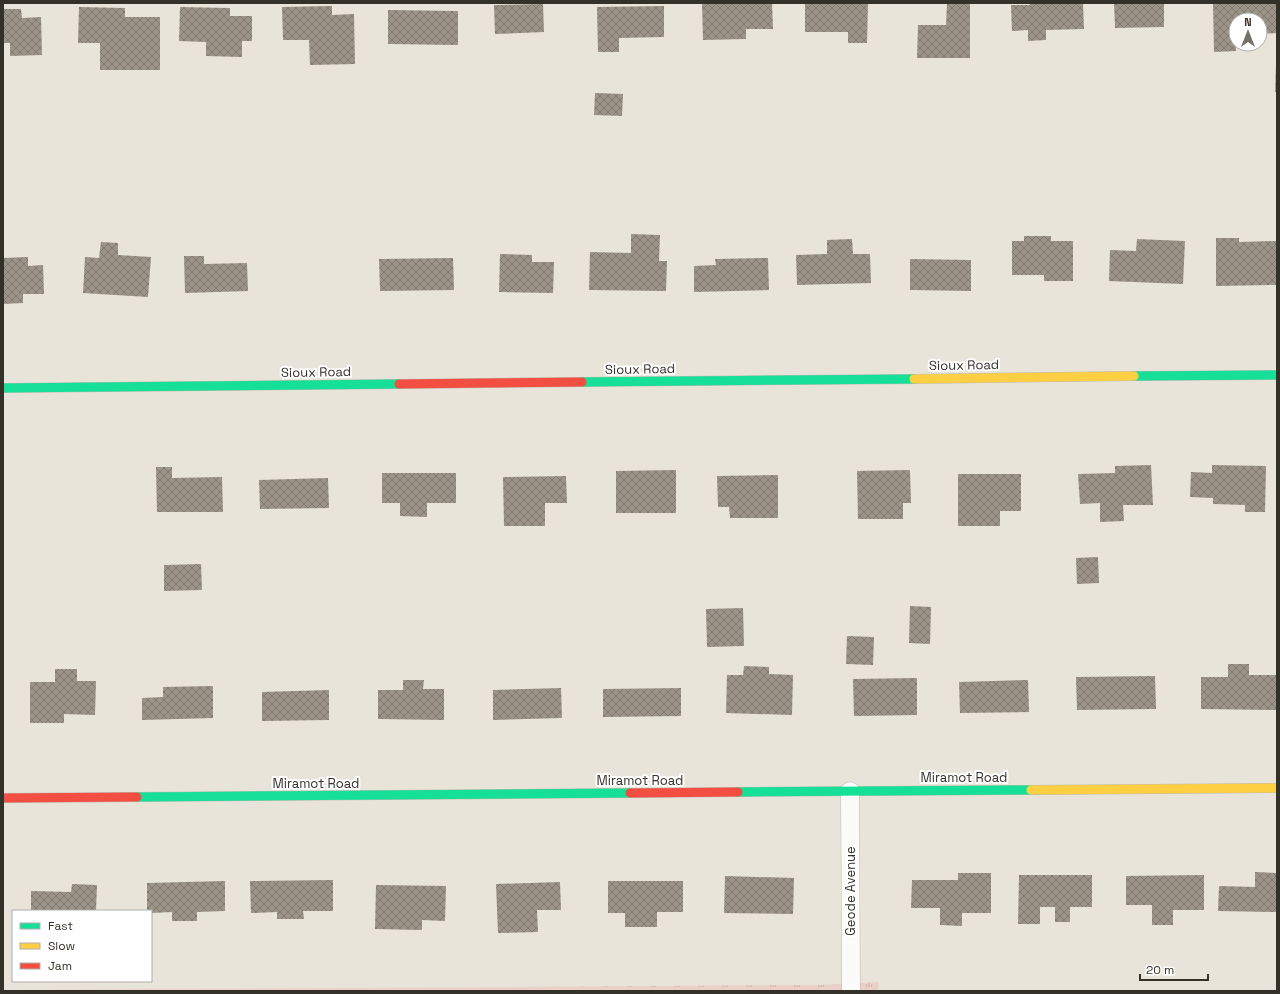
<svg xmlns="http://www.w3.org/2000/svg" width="1280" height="994" viewBox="0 0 1280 994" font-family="'Space Grotesk',sans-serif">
  <defs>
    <pattern id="grass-tufts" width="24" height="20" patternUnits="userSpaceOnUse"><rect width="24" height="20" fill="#ead0c8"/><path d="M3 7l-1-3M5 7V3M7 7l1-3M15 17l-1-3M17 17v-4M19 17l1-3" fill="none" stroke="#c9b3ac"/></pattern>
    <pattern id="building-cross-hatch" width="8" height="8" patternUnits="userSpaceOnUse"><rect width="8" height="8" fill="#9c9389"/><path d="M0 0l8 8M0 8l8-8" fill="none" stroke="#807970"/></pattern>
  </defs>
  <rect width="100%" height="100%" fill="#e8e4d9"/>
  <polygon fill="url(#grass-tufts)" points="879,982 878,991 3,991 3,990 817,985"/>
  <g fill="url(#building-cross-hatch)">
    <polygon points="702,3 772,3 773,29 746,29 746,39 703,40"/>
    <polygon points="805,3 868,3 867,43 848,43 848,32 805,32"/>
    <polygon points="947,3 970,3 970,58 917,58 918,25 946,25"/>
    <polygon points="1030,3 1083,3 1084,29 1046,30 1046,40 1028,41 1028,30 1012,31 1011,5 1030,5"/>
    <polygon points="1114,3 1164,3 1164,27 1115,28"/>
    <polygon points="1213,3 1277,3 1277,33 1260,34 1260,20 1236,20 1236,51 1214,52"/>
    <polygon points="543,4 544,32 495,34 494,5"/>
    <polygon points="332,6 332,15 354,14 355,64 310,65 309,40 283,40 282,7"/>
    <polygon points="664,6 664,37 619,38 619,52 598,52 597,7"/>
    <polygon points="79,7 125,8 125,17 160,17 160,70 100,70 100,43 78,43"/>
    <polygon points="180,7 230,8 230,16 252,16 252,41 242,41 242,57 206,56 206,42 179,41"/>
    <polygon points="3,9 21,9 22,18 41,17 42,55 10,56 10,43 3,43"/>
    <polygon points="388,10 458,11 458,45 388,44"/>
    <polygon points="1276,65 1277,65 1277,92 1275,92"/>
    <polygon points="595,93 623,94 622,116 594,115"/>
    <polygon points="631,234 660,235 659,261 667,261 666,291 589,290 590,252 631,253"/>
    <polygon points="1024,236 1051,236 1051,241 1073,241 1073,281 1044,281 1044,275 1012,275 1012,241 1024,241"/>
    <polygon points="1216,238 1239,238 1239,242 1276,241 1276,285 1216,286"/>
    <polygon points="852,239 853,254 870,254 871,283 797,285 796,255 827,254 827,240"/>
    <polygon points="1137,239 1185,241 1183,284 1109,281 1110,250 1136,251"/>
    <polygon points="101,242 118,243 118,255 151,257 148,297 83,293 85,257 99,258"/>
    <polygon points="500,254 532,255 532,262 554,262 553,293 499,292"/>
    <polygon points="184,256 204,256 204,264 247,263 248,291 185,293"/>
    <polygon points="28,257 28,266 43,265 44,294 23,294 23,303 3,304 3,258"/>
    <polygon points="453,258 454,290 380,291 379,259"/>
    <polygon points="768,258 769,290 694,292 694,266 716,265 715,259"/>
    <polygon points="910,259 971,260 971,291 910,290"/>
    <polygon points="1151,465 1153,505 1123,505 1124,521 1100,522 1100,503 1080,504 1078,474 1115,473 1115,466"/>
    <polygon points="1212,465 1266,466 1265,512 1245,512 1245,505 1213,504 1213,498 1190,497 1191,472 1212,473"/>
    <polygon points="156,467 172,467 172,478 222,477 223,512 157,512"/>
    <polygon points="676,470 676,513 616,513 616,471"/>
    <polygon points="910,470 911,503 903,503 903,519 858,519 857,471"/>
    <polygon points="382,473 456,473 456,503 427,503 427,517 400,516 400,503 382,503"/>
    <polygon points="958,474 1021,474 1021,511 1000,511 1000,526 958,526"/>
    <polygon points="778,475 778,518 730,518 729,507 718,507 717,476"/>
    <polygon points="566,476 567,503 545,503 545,526 504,526 503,477"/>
    <polygon points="328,478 329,508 260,509 259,480"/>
    <polygon points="1098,557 1099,583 1077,584 1076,558"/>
    <polygon points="201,564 202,590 164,591 164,565"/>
    <polygon points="910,606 931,607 930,644 909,643"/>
    <polygon points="743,608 744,646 707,647 706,609"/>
    <polygon points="847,636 874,637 873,665 846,664"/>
    <polygon points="1228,664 1249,664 1249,675 1277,675 1277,710 1201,709 1201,677 1228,677"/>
    <polygon points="744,666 769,667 769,674 793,675 792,715 726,713 727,675 743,675"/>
    <polygon points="55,669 77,669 77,681 96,681 95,715 64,714 64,723 30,723 30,682 55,682"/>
    <polygon points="1155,676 1156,709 1077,710 1076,677"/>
    <polygon points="917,678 917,715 854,716 853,679"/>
    <polygon points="403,680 424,680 423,689 444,689 444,720 378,719 378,690 403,690"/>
    <polygon points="1028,680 1029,712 960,713 959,682"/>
    <polygon points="213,686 213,718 142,720 142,698 163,697 163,687"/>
    <polygon points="561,688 562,718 493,720 493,690"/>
    <polygon points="681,688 681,716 603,717 603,689"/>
    <polygon points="329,690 329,720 262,721 262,692"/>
    <polygon points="1255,872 1277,873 1277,912 1218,911 1219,886 1255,887"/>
    <polygon points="958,873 991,873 991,913 962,913 962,926 940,925 940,908 911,908 912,880 958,880"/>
    <polygon points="1019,875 1092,875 1092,907 1070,907 1070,922 1055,922 1055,907 1040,907 1040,924 1018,924"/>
    <polygon points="1204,875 1204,910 1173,910 1173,925 1152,925 1152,905 1126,905 1126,876"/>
    <polygon points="725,876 794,878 793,914 724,913"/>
    <polygon points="333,880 333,911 303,911 304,919 277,919 277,912 251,913 250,881"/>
    <polygon points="225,881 225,911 197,912 197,921 172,921 172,912 151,913 151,911 147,911 147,883"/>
    <polygon points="608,881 683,881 683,912 657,912 657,927 625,927 625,913 608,913"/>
    <polygon points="560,882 561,910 537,910 538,932 498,933 496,884"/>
    <polygon points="72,884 97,885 96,911 31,911 31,891 71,892"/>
    <polygon points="376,885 446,886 445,921 422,920 422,930 375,929"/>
  </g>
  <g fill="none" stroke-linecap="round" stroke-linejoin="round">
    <defs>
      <polyline id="street" points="850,791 851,991"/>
      <g id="fast">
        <polyline points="1134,376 1277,375"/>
        <polyline points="582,382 914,379"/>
        <polyline points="3,388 399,384"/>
        <polyline points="738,792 1031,790"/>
        <polyline points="137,797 630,793"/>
      </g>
      <g id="slow">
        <polyline points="914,379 1134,376"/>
        <polyline points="1031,790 1277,788"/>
      </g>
      <g id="jam">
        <polyline points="399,384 582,382"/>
        <polyline points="630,793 738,792"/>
        <polyline points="3,798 137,797"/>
      </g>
    </defs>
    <use href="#street" stroke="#bebbb2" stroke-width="19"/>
    <use href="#fast" stroke="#bebbb2" stroke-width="10"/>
    <use href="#slow" stroke="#bebbb2" stroke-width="10"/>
    <use href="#jam" stroke="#bebbb2" stroke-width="10"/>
    <use href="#street" stroke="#fcfbf9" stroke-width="18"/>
    <use href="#fast" stroke="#16e098" stroke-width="9"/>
    <use href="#slow" stroke="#ffcf43" stroke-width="9"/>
    <use href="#jam" stroke="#f24e42" stroke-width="9"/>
  </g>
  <g text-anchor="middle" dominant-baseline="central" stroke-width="4" stroke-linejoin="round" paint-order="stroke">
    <g font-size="13" fill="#343129" stroke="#fff">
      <text transform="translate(964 365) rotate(-1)">Sioux Road</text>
      <text transform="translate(640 369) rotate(-1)">Sioux Road</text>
      <text transform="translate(316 372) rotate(-1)">Sioux Road</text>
      <text x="964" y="777">Miramot Road</text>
      <text x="640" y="780">Miramot Road</text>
      <text x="316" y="783">Miramot Road</text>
      <text transform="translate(850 891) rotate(-90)">Geode Avenue</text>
    </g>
  </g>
  <rect width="1280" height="994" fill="none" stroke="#343129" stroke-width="8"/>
  <rect x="12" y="910" width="140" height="72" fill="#ffffff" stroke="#aeada9"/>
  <rect x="20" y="923" width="20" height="6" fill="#16e098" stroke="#aeada9"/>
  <text x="48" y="930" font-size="12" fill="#343129">Fast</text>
  <rect x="20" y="943" width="20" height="6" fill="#ffcf43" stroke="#aeada9"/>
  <text x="48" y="950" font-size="12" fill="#343129">Slow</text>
  <rect x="20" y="963" width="20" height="6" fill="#f24e42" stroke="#aeada9"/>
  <text x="48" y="970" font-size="12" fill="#343129">Jam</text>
  <g transform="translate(1248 32)"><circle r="19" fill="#ffffff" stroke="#aeada9"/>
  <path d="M0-3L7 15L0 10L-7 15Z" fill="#737067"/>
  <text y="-6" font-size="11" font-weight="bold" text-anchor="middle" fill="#343129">N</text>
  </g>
  <path d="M1140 974v6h68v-6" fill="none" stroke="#343129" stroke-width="2"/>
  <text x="1146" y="974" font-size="12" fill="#343129" stroke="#ffffff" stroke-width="3" paint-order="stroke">20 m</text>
</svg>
